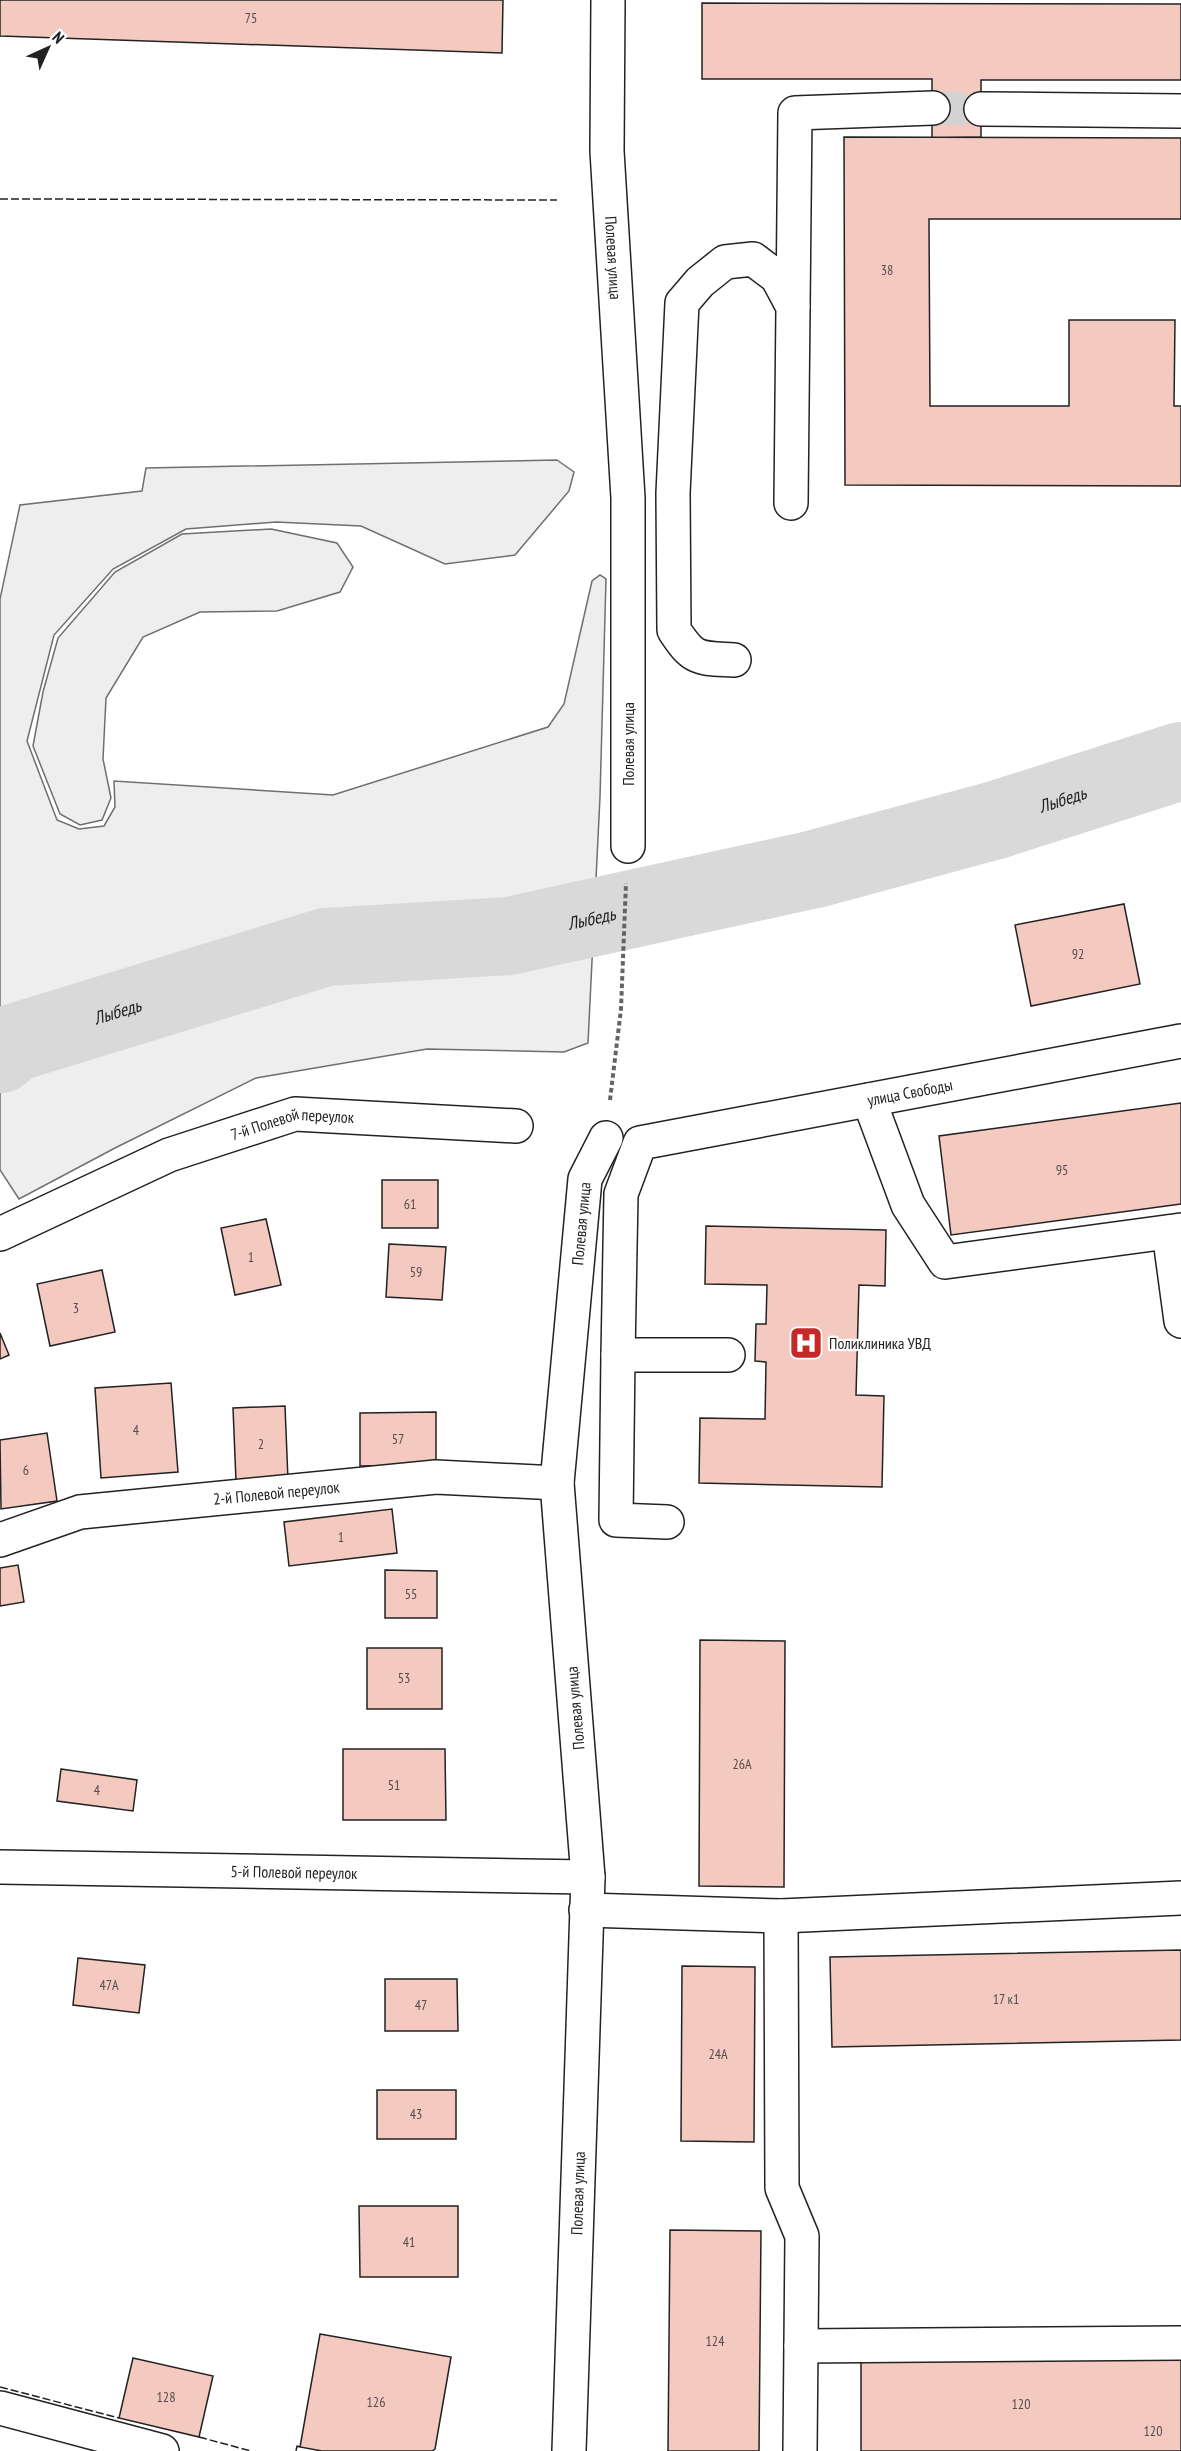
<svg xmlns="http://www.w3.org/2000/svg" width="1181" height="2451" viewBox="0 0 1181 2451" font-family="'PT Sans Narrow',sans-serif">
  <rect width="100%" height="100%" fill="#fff"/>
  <g fill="#eee" stroke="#6f6f6f" stroke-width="1.5">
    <polygon points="557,460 574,472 569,491 515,555 445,564 361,526 276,522 186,529 113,569 54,635 27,741 57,820 79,829 104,826 115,807 114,781 333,795 548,727 564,704 592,581 600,575 606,579 600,797 588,1043 564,1052 427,1049 256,1078 115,1148 19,1199 0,1170 0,599 20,505 142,491 146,468"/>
    <polygon points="271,529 337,543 353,567 340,592 277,611 200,612 143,637 106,698 103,759 111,798 102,820 80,825 60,814 33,746 43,692 58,638 115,572 182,534"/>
  </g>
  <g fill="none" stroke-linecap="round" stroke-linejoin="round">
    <path stroke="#d9d9d9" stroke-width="78" id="s1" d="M0 1054 13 1043 326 947 509 936 815 869 996 820 1181 761"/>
  </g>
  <g fill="#f3c9c0" stroke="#222" stroke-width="1.5">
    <polygon points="0,0 503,0 502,53 0,36"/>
    <polygon points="702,3 1181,4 1181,80 981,80 981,137 932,138 932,79 702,79"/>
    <polygon points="844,137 1181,138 1181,219 929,219 930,406 1069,406 1069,320 1175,320 1174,406 1181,406 1181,486 845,485"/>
    <polygon points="1124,904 1140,984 1031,1006 1015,925"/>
    <polygon points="1181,1103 1181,1204 951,1235 939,1136"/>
    <rect x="382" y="1180" width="56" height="48"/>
    <polygon points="266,1219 281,1285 235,1295 221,1228"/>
    <polygon points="706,1226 886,1230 885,1286 859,1285 856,1395 884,1396 882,1487 699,1483 700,1418 765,1419 766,1362 755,1361 756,1324 766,1324 767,1285 705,1284"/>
    <polygon points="389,1244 446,1247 442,1300 386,1297"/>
    <polygon points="102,1270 115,1332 50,1346 37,1284"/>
    <polygon points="0,1333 9,1355 0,1359"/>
    <polygon points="171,1383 178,1472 101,1478 95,1388"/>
    <polygon points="285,1406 288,1480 236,1481 233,1408"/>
    <polygon points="436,1412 436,1465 360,1466 360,1413"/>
    <polygon points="47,1433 57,1501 1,1509 0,1440"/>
    <polygon points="392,1509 397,1553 289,1566 284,1522"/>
    <polygon points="18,1565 24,1602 0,1606 0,1568"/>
    <polygon points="385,1570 437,1571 437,1618 385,1618"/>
    <polygon points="700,1640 785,1641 784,1887 699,1886"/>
    <rect x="367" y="1648" width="75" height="61"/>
    <polygon points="343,1749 445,1749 446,1820 343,1820"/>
    <polygon points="61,1769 137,1780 133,1811 57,1801"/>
    <polygon points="1181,1950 1181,2040 832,2047 830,1957"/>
    <polygon points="78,1958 145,1965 139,2013 73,2005"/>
    <polygon points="682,1966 755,1967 754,2142 681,2141"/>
    <polygon points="385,1979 457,1979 458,2031 385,2031"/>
    <rect x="377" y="2090" width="79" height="49"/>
    <polygon points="359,2206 458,2206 458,2277 360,2277"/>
    <polygon points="670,2230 761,2231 759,2451 668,2451"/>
    <polygon points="320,2334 451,2357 435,2449 432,2451 322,2451 300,2447"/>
    <polygon points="861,2355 1181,2357 1181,2451 861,2451"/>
    <polygon points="133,2358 213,2376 199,2437 119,2418"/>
  </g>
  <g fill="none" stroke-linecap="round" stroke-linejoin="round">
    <polyline stroke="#d3d3d3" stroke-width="33" stroke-dasharray="33 16" stroke-linecap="butt" points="933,108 981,109"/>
    <defs>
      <g id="minor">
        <path id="s2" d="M608 0 607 151 628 498V846"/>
        <polyline points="981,109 1181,111"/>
        <polyline points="793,306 795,113 933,108"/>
        <path d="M734 660C699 658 694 661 674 630L673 493 682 303 700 282 725 262 753 259 777 277 793 307 791 503"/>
        <polyline points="869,1100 908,1205 945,1262 1181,1230"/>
        <polyline points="1169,1232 1181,1321"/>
        <path id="s3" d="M0 1234 169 1155 295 1114 516 1126"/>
        <polyline points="618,1355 616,1520 667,1522"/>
        <path id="s4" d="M728 1355H618L621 1194 640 1143 1181 1041"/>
        <path id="s5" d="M0 1540 80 1512 436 1477 557 1483"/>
        <path id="s6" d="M0 1867 588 1877"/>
        <polyline points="586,1910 781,1916 1181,1898"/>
        <polyline points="781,1916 782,2188 802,2236 800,2451"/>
        <polyline points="801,2346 1181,2343"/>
        <polyline points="0,2408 162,2451"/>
        <path id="s7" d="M569 2451 588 1877 557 1483 585 1179 606 1138"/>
      </g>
    </defs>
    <use href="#minor" stroke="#222" stroke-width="36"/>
    <polyline stroke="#646464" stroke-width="4" stroke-dasharray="4.5 3" stroke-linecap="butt" points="610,1100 621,1009 626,883"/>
    <use href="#minor" stroke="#fff" stroke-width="33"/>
    <g stroke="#222" stroke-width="1.5" stroke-dasharray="8 3" stroke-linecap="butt">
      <polyline points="0,199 557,200"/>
      <polyline points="0,2387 119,2418"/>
      <polyline points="199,2437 251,2451"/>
      <polyline points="296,2451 297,2446 300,2447"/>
    </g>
  </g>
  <defs>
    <symbol id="hospital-square" viewBox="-11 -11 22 22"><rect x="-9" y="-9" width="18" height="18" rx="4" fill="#c62828" stroke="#fff"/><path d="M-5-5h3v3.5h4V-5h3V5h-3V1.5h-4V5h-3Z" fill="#fff"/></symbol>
  </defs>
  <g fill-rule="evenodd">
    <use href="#hospital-square" x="787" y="1324" width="38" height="38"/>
  </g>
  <g text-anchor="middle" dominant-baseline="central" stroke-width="4.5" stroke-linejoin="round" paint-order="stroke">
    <g font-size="14" fill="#564c4a">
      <text x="251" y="18">75</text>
      <text x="887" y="270">38</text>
      <text x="1078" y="954">92</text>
      <text x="1062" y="1170">95</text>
      <text x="410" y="1204">61</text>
      <text x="251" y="1257">1</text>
      <text x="416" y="1272">59</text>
      <text x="76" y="1308">3</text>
      <text x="136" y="1430">4</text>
      <text x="398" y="1439">57</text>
      <text x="261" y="1444">2</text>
      <text x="26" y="1470">6</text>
      <text x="341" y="1537">1</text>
      <text x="411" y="1594">55</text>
      <text x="404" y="1678">53</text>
      <text x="742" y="1764">26А</text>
      <text x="394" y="1785">51</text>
      <text x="97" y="1790">4</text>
      <text x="109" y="1985">47А</text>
      <text x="1006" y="1999">17 к1</text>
      <text x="421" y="2005">47</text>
      <text x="718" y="2054">24А</text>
      <text x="416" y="2114">43</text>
      <text x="409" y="2242">41</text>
      <text x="715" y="2341">124</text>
      <text x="166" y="2397">128</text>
      <text x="376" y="2402">126</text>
      <text x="1021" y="2404">120</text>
      <text x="1153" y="2431">120</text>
    </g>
    <g font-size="16" fill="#222" stroke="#fff">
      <text stroke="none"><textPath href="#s2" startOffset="258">Полевая улица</textPath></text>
      <text transform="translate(628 744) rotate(-90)">Полевая улица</text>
      <text stroke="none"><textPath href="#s4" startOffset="600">улица Свободы</textPath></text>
      <text stroke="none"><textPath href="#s3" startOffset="315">7-й Полевой переулок</textPath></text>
      <text stroke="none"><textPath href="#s7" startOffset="1230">Полевая улица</textPath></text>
      <text stroke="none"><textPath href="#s5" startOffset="282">2-й Полевой переулок</textPath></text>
      <text transform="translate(575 1708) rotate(-95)">Полевая улица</text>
      <text stroke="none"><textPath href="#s6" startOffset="294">5-й Полевой переулок</textPath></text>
      <text stroke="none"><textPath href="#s7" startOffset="258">Полевая улица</textPath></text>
    </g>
    <g font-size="16" fill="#222" stroke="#fff" text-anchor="start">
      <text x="829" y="1343">Поликлиника УВД</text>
    </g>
    <g font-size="18" font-style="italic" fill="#222" stroke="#fff">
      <text stroke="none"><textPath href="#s1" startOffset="1098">Лыбедь</textPath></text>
      <text stroke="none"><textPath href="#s1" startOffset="612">Лыбедь</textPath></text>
      <text stroke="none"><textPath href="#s1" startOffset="126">Лыбедь</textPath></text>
    </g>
  </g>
  <g transform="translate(48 48) rotate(45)" stroke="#ffffff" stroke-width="4.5" paint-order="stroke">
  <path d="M0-4.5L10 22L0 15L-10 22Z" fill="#222222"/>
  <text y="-9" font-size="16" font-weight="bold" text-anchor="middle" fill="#222222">N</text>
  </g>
</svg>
